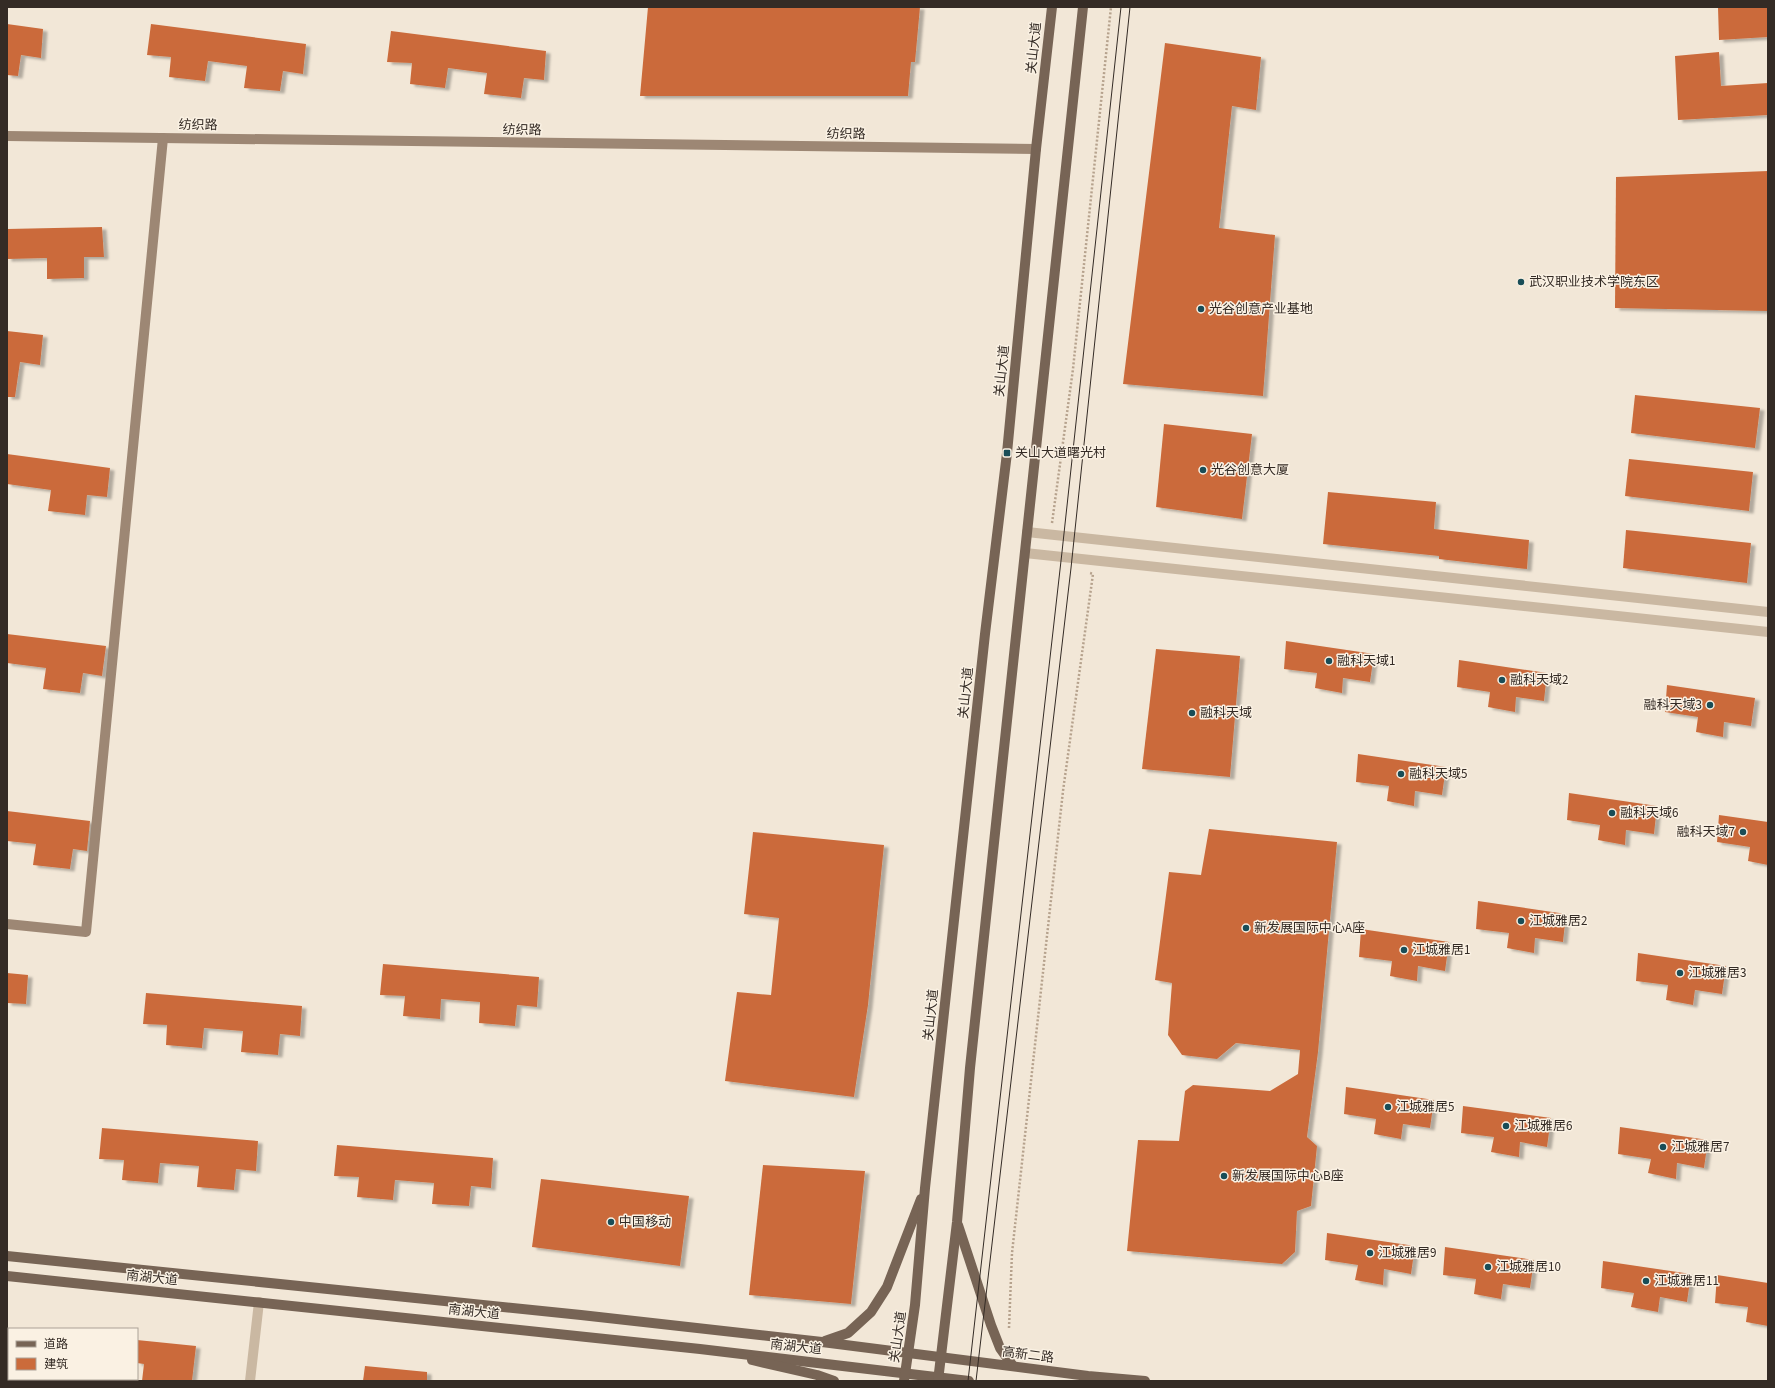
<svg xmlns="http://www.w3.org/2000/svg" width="1775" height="1388" viewBox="0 0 1775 1388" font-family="'Source Sans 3','Noto Sans SC',sans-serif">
  <defs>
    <filter id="shadow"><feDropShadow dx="4.5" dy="2.5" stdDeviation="1" flood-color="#0004"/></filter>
  </defs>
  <rect width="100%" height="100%" fill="#f2e7d7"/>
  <g fill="#cb6b3b" filter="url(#shadow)">
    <polygon points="648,7 920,7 915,62 911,62 908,96 640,96"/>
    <polygon points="1718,7 1768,7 1768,37 1719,40"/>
    <polygon points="7,24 43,29 41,58 21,55 18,76 7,75"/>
    <polygon points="151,24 306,44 303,74 283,71 280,91 244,88 247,66 208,61 205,81 169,77 171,57 147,55"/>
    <polygon points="391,31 546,51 544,80 524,78 521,98 484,94 487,73 448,68 445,88 410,84 412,63 387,62"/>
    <polygon points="1165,43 1261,57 1256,110 1232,106 1219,228 1275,235 1263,396 1123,384"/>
    <polygon points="1719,52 1721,86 1768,83 1768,115 1678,120 1675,56"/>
    <polygon points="1768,171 1768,311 1615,308 1616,177"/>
    <polygon points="102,227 104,257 84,257 84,278 47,279 47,258 7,259 7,229"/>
    <polygon points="7,331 43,335 40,365 20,362 15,397 7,397"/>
    <polygon points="1635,395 1760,408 1755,448 1631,433"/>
    <polygon points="1164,424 1252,434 1242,519 1156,507"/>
    <polygon points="7,454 110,468 107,497 87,495 85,515 48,511 51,490 7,484"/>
    <polygon points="1629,459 1753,472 1749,511 1625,496"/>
    <polygon points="1328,492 1436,502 1434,529 1529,540 1527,569 1439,559 1439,556 1323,544"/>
    <polygon points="1626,530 1751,543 1747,583 1623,568"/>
    <polygon points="7,634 106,646 102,676 83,673 80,693 43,689 46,668 7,663"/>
    <polygon points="1286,641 1374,654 1370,682 1343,678 1342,693 1315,688 1317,673 1284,669"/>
    <polygon points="1156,649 1240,656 1230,777 1142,769"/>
    <polygon points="1459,660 1547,673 1544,701 1516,697 1515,712 1488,707 1490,692 1457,687"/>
    <polygon points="1667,685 1755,698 1751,726 1724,722 1723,737 1696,732 1698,717 1665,712"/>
    <polygon points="1358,754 1446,767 1442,795 1415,791 1414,806 1387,801 1389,786 1356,782"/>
    <polygon points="1569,793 1657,806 1654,834 1626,830 1625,845 1598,840 1600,825 1567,820"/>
    <polygon points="7,811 90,821 87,851 73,849 70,869 33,865 36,844 7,841"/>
    <polygon points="1719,815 1768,822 1768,865 1748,861 1750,847 1717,842"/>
    <polygon points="1209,829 1337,842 1318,1052 1307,1137 1317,1146 1311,1206 1297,1211 1295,1252 1282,1264 1127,1251 1138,1140 1179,1141 1185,1091 1193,1085 1270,1091 1298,1074 1300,1050 1236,1043 1217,1059 1182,1055 1168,1035 1172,983 1155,980 1169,872 1201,875"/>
    <polygon points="753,832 884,845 868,1005 854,1097 725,1081 737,992 771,995 779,918 744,914"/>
    <polygon points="1478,901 1566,914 1563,942 1535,938 1534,953 1507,948 1509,933 1476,929"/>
    <polygon points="1361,929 1449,942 1445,971 1418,966 1417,981 1390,976 1392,961 1359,957"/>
    <polygon points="1638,953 1726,966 1722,994 1695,990 1693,1005 1666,1000 1668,985 1636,981"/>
    <polygon points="383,964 539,977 537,1007 517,1005 515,1026 479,1023 480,1002 441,999 440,1019 403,1016 405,996 380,995"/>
    <polygon points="7,973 28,975 26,1004 7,1003"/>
    <polygon points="146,993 302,1006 300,1036 280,1034 278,1055 241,1052 243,1031 204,1028 202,1048 166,1045 167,1025 143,1024"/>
    <polygon points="1346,1087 1434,1100 1430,1128 1403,1124 1401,1139 1374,1134 1376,1119 1344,1114"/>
    <polygon points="1463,1106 1551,1118 1547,1147 1520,1142 1519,1157 1491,1152 1494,1137 1461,1133"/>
    <polygon points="1620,1127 1708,1140 1704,1168 1677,1163 1676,1179 1648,1173 1651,1159 1618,1154"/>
    <polygon points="102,1128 258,1141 256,1171 236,1169 234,1190 197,1187 199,1166 160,1163 158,1183 122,1180 124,1160 99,1159"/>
    <polygon points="337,1145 493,1158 491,1188 471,1186 469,1206 432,1204 434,1183 395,1180 393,1200 357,1197 359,1177 334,1176"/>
    <polygon points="763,1165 865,1171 851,1304 749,1295"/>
    <polygon points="541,1179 689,1196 680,1266 532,1247"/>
    <polygon points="1327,1233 1415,1246 1411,1274 1384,1269 1383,1285 1355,1280 1358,1265 1325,1260"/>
    <polygon points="1445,1247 1534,1260 1530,1288 1503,1284 1501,1299 1474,1294 1476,1279 1443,1275"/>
    <polygon points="1603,1261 1691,1274 1687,1302 1660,1297 1658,1312 1631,1307 1634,1293 1601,1288"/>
    <polygon points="1717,1275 1768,1283 1768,1326 1746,1322 1748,1307 1715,1303"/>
    <polygon points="137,1340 196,1346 192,1381 142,1381 144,1364 137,1363"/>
    <polygon points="365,1366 427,1372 427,1381 363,1381"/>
  </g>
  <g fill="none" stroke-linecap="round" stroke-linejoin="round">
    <g stroke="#b6a28d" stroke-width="2.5" stroke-dasharray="2 2" stroke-linecap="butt">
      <polyline points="1052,523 1073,369 1111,7"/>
      <polyline points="1009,1328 1012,1253 1063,791 1093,574 1090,573"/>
    </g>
    <g stroke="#cab8a2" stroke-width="10">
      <polyline points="1027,532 1768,612"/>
      <polyline points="1025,553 1768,632"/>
      <polyline points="250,1381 259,1302"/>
    </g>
    <g stroke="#9d8774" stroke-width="10">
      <polyline points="7,136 1036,149"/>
      <polyline points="7,924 86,932 163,138"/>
    </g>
    <g stroke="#776455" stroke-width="10">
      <polyline points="958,1225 991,1325 1000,1348 1013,1366"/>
      <polyline points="7,1256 581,1315 822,1342 1088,1376 1145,1381"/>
      <polyline points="7,1276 700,1349 969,1381"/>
      <polyline points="825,1341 848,1333 871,1312 887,1287 921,1199"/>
      <polyline points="752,1360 817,1375 834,1381"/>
      <polyline points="904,1381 915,1305 925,1188 985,634 1007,453 1036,149 1052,7"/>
      <polyline points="938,1381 957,1222 970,1068 1083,7"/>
    </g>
    <g stroke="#342b25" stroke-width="1">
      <polyline points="968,1381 1062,552 1121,7"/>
      <polyline points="976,1381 1071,568 1130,7"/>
    </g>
  </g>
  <g fill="#194d57" stroke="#faf1e3" stroke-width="1.5">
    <circle cx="1521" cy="282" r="4"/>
    <circle cx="1201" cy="309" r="4"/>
    <rect x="1003" y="449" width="8" height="8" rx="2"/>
    <circle cx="1203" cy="470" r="4"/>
    <circle cx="1329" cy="661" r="4"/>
    <circle cx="1502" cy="680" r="4"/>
    <circle cx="1710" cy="705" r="4"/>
    <circle cx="1192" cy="713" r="4"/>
    <circle cx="1401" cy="774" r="4"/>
    <circle cx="1612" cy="813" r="4"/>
    <circle cx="1743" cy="832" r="4"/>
    <circle cx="1521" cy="921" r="4"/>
    <circle cx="1246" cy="928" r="4"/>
    <circle cx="1404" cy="950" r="4"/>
    <circle cx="1680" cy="973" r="4"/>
    <circle cx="1388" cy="1107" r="4"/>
    <circle cx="1506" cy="1126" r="4"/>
    <circle cx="1663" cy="1147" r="4"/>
    <circle cx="1224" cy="1176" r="4"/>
    <circle cx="611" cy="1222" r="4"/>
    <circle cx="1370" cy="1253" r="4"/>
    <circle cx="1488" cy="1267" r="4"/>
    <circle cx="1646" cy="1281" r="4"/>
  </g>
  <g text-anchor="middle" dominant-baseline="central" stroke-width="3" stroke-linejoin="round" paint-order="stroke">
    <g font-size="13" fill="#342b25" stroke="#faf1e3">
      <text transform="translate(1034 48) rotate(-84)">关山大道</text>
      <text transform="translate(198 125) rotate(1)">纺织路</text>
      <text transform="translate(522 130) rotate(1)">纺织路</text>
      <text transform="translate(846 134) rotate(1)">纺织路</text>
      <text transform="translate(1002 371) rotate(-84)">关山大道</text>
      <text transform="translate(966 693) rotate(-84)">关山大道</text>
      <text transform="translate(931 1015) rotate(-84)">关山大道</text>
      <text transform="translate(152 1278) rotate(6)">南湖大道</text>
      <text transform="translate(474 1312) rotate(6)">南湖大道</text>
      <text transform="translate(898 1337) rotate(-82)">关山大道</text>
      <text transform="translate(796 1347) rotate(6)">南湖大道</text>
      <text transform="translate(1028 1355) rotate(7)">高新二路</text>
    </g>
    <g font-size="13" fill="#342b25" stroke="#faf1e3" text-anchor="start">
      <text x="1529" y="282">武汉职业技术学院东区</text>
      <text x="1209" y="309">光谷创意产业基地</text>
      <text x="1015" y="453">关山大道曙光村</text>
      <text x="1211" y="470">光谷创意大厦</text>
      <text x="1337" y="661">融科天域1</text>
      <text x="1510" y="680">融科天域2</text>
      <text x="1702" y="705" text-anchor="end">融科天域3</text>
      <text x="1200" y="713">融科天域</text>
      <text x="1409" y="774">融科天域5</text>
      <text x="1620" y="813">融科天域6</text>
      <text x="1735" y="832" text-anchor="end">融科天域7</text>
      <text x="1529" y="921">江城雅居2</text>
      <text x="1254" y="928">新发展国际中心A座</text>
      <text x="1412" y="950">江城雅居1</text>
      <text x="1688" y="973">江城雅居3</text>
      <text x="1396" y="1107">江城雅居5</text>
      <text x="1514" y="1126">江城雅居6</text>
      <text x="1671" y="1147">江城雅居7</text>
      <text x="1232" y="1176">新发展国际中心B座</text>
      <text x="619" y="1222">中国移动</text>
      <text x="1378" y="1253">江城雅居9</text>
      <text x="1496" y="1267">江城雅居10</text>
      <text x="1654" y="1281">江城雅居11</text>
    </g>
  </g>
  <rect width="1775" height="1388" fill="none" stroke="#342b25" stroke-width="16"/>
  <rect x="8" y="1328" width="130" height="52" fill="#faf1e3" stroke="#aba297"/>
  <rect x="16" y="1341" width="20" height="6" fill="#776455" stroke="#aba297"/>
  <text x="44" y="1348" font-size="12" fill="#342b25">道路</text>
  <rect x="16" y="1358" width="20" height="12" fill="#cb6b3b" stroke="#aba297"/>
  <text x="44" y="1368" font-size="12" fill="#342b25">建筑</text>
</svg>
